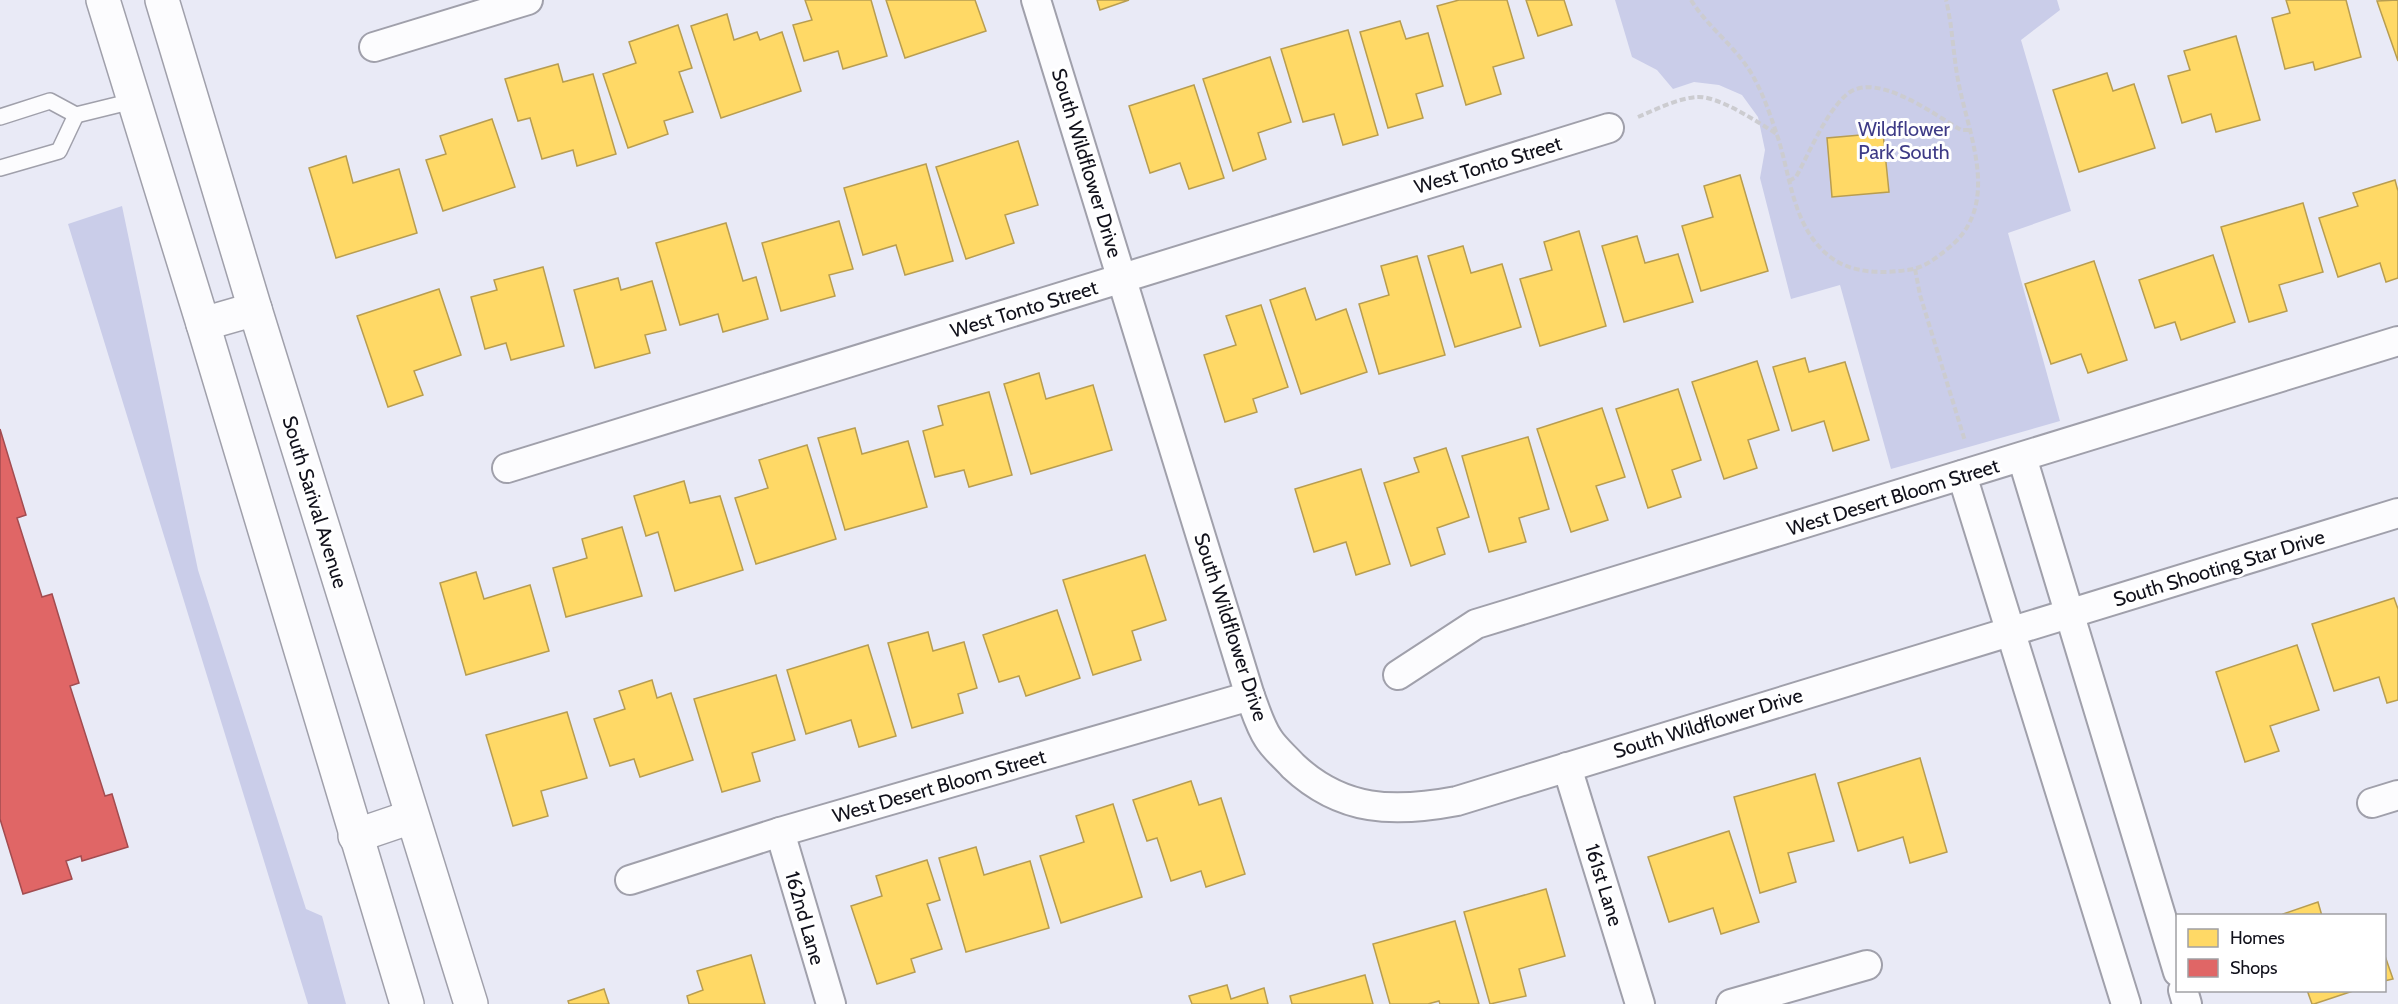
<svg xmlns="http://www.w3.org/2000/svg" width="2398" height="1004" viewBox="0 0 2398 1004" font-family="Cabin,sans-serif">
  <rect width="100%" height="100%" fill="#e9eaf6"/>
  <g fill="#cacde9">
    <polygon points="1615,0 2057,0 2060,10 2021,40 2071,211 2008,233 2060,421 1891,469 1840,285 1791,299 1760,178 1765,150 1758,117 1742,95 1719,85 1694,82 1673,89 1657,70 1632,57"/>
    <polygon points="122,206 198,570 306,909 322,916 346,1004 308,1004 68,224"/>
  </g>
  <g fill="#ffd966" stroke="#b89d50" stroke-width="1.5">
    <polygon points="805,0 871,0 887,56 843,69 838,51 804,61 793,25 812,20"/>
    <polygon points="886,0 975,0 986,31 905,58"/>
    <polygon points="1097,0 1129,0 1100,10"/>
    <polygon points="1459,0 1507,0 1524,58 1493,67 1501,94 1466,105 1437,6"/>
    <polygon points="1526,0 1564,0 1572,25 1538,36"/>
    <polygon points="2286,0 2346,0 2361,57 2315,70 2313,62 2285,69 2272,18 2290,13"/>
    <polygon points="2398,0 2398,61 2377,1"/>
    <polygon points="727,14 734,40 757,32 760,40 782,32 801,91 721,118 691,26"/>
    <polygon points="1400,21 1406,39 1428,33 1443,86 1416,94 1423,118 1388,128 1360,32"/>
    <polygon points="678,25 692,68 679,72 693,112 664,121 668,134 628,148 603,74 636,63 629,42"/>
    <polygon points="1348,30 1378,135 1343,145 1334,114 1303,122 1281,49"/>
    <polygon points="2236,36 2260,120 2216,132 2211,114 2182,123 2168,76 2190,70 2184,51"/>
    <polygon points="1270,57 1291,122 1258,133 1266,159 1233,171 1203,79"/>
    <polygon points="558,64 563,82 593,74 616,154 577,166 573,150 542,159 530,118 518,121 505,79"/>
    <polygon points="2107,73 2113,91 2134,84 2155,148 2079,172 2053,90"/>
    <polygon points="1194,85 1224,178 1189,189 1180,163 1150,173 1129,106"/>
    <polygon points="492,119 515,187 443,211 426,160 446,154 440,136"/>
    <polygon points="1883,133 1889,192 1832,197 1827,138"/>
    <polygon points="1018,141 1038,205 1005,215 1014,243 966,259 936,167"/>
    <polygon points="346,156 353,183 399,169 417,233 336,258 309,168"/>
    <polygon points="926,164 953,261 905,275 896,245 863,255 844,188"/>
    <polygon points="1740,175 1768,271 1701,291 1682,226 1713,217 1704,186"/>
    <polygon points="2395,180 2398,191 2398,278 2386,282 2380,263 2338,277 2319,218 2358,206 2353,193"/>
    <polygon points="2303,203 2323,272 2279,285 2287,311 2249,322 2221,227"/>
    <polygon points="839,221 853,269 829,275 835,296 781,311 762,243"/>
    <polygon points="726,223 743,281 756,277 768,319 723,332 718,314 680,325 656,243"/>
    <polygon points="1579,231 1606,326 1540,346 1520,279 1552,270 1544,242"/>
    <polygon points="1637,236 1645,263 1678,254 1693,302 1624,322 1602,246"/>
    <polygon points="1463,246 1471,273 1502,264 1521,327 1455,347 1428,256"/>
    <polygon points="2213,255 2235,322 2181,340 2175,322 2155,328 2139,280"/>
    <polygon points="1417,256 1445,355 1379,374 1359,304 1389,295 1381,266"/>
    <polygon points="2094,261 2127,360 2088,373 2081,354 2051,364 2025,284"/>
    <polygon points="543,267 564,346 511,360 506,343 485,349 471,297 497,290 494,280"/>
    <polygon points="618,278 621,290 652,281 666,330 645,335 650,353 595,368 574,290"/>
    <polygon points="1305,288 1316,320 1346,309 1367,372 1301,394 1270,300"/>
    <polygon points="439,289 461,355 414,371 423,395 388,407 357,316"/>
    <polygon points="1261,305 1288,387 1253,399 1257,412 1225,422 1204,355 1236,345 1226,316"/>
    <polygon points="1805,358 1809,372 1845,362 1869,440 1833,451 1824,421 1792,431 1773,367"/>
    <polygon points="1757,361 1779,430 1748,440 1757,468 1724,479 1692,382"/>
    <polygon points="1039,373 1046,399 1093,385 1112,450 1031,474 1004,384"/>
    <polygon points="1678,389 1701,460 1672,470 1681,497 1648,508 1616,409"/>
    <polygon points="989,392 1012,475 969,487 964,470 935,477 923,431 943,425 938,406"/>
    <polygon points="1602,408 1625,477 1596,486 1608,520 1571,532 1537,429"/>
    <polygon points="855,428 862,454 908,441 927,507 845,530 818,438"/>
    <polygon points="1528,437 1549,509 1519,518 1526,542 1489,552 1462,456"/>
    <polygon points="807,445 836,539 756,564 735,498 768,488 759,460"/>
    <polygon points="1446,448 1469,517 1437,528 1445,554 1411,566 1384,483 1419,472 1414,458"/>
    <polygon points="1361,469 1390,564 1356,575 1346,542 1314,552 1295,489"/>
    <polygon points="684,481 690,503 720,496 743,570 675,591 658,532 646,536 634,496"/>
    <polygon points="622,527 642,596 566,617 553,568 587,558 582,539"/>
    <polygon points="1145,555 1166,620 1132,631 1141,660 1093,675 1063,580"/>
    <polygon points="476,572 484,599 530,585 549,651 466,675 440,583"/>
    <polygon points="2394,598 2398,609 2398,700 2387,703 2379,677 2334,691 2312,624"/>
    <polygon points="1057,610 1080,678 1026,696 1019,676 999,682 983,635"/>
    <polygon points="928,632 933,651 964,642 977,688 958,694 963,713 912,728 888,643"/>
    <polygon points="868,645 896,736 859,747 851,720 806,734 787,670"/>
    <polygon points="2297,645 2319,710 2270,726 2279,751 2245,762 2216,672"/>
    <polygon points="776,675 795,740 752,753 760,781 722,792 694,699"/>
    <polygon points="652,680 657,698 671,693 693,760 640,777 634,759 610,766 594,719 625,709 619,691"/>
    <polygon points="567,712 587,778 541,791 548,816 513,826 486,735"/>
    <polygon points="1920,758 1947,852 1910,863 1903,837 1858,851 1838,783"/>
    <polygon points="1815,774 1834,841 1788,853 1796,882 1760,893 1734,797"/>
    <polygon points="1191,781 1199,805 1221,798 1245,874 1206,887 1201,871 1171,881 1157,838 1147,841 1133,800"/>
    <polygon points="1113,804 1142,897 1061,923 1040,856 1084,842 1076,816"/>
    <polygon points="1729,831 1759,922 1721,934 1713,908 1669,922 1648,857"/>
    <polygon points="976,847 984,875 1030,861 1049,928 966,952 939,858"/>
    <polygon points="927,860 940,900 927,904 942,949 911,959 915,972 877,984 851,906 882,896 876,876"/>
    <polygon points="1546,889 1565,956 1519,969 1526,996 1490,1004 1464,912"/>
    <polygon points="2318,902 2322,916 2283,916 2283,914"/>
    <polygon points="1455,921 1479,1004 1440,1004 1439,1001 1428,1004 1390,1004 1373,944"/>
    <polygon points="2384,953 2393,979 2384,981"/>
    <polygon points="751,955 765,1004 689,1004 687,996 703,990 697,971"/>
    <polygon points="1365,975 1373,1004 1292,1004 1290,996"/>
    <polygon points="1227,985 1231,999 1264,988 1268,1004 1192,1004 1189,996"/>
    <polygon points="604,989 609,1004 569,1004 568,1001"/>
    <polygon points="2307,990 2356,990 2314,1004 2312,1004"/>
  </g>
  <polygon fill="#e06666" stroke="#a24c50" stroke-width="1.5" points="0,429 26,515 17,518 42,597 52,594 79,683 70,686 105,796 112,794 128,847 82,861 81,856 66,861 72,879 23,894 0,819"/>
  <g fill="none" stroke-linecap="round" stroke-linejoin="round">
    <defs>
      <g id="lane">
        <polyline points="0,117 50,101 76,115 133,101"/>
        <polyline points="0,168 59,151 76,115"/>
      </g>
      <g id="street">
        <path d="M1036 0 1250 696C1255 709 1260 726 1268 738 1274 748 1285 757 1293 766 1342 812 1394 813 1457 801L2398 513"/>
        <polyline points="374,47 528,0"/>
        <polyline points="2022,457 2178,972"/>
        <polyline points="507,468 1609,128"/>
        <polyline points="1962,475 2126,1004"/>
        <polyline points="1398,675 1476,624 2398,341"/>
        <polyline points="1567,767 1640,1004"/>
        <polyline points="2372,803 2398,795"/>
        <polyline points="780,832 831,1004"/>
        <polyline points="630,880 780,832 1250,696"/>
        <polyline points="2183,990 2187,1004"/>
        <polyline points="1731,1004 1867,965"/>
      </g>
      <g id="secondary">
        <polyline points="103,0 203,324 407,1004"/>
        <polyline points="162,0 255,309 471,1004"/>
        <polyline points="203,324 255,309"/>
        <polyline points="355,836 411,817"/>
      </g>
    </defs>
    <use href="#lane" stroke="#a0a0ab" stroke-width="18"/>
    <use href="#street" stroke="#a0a0ab" stroke-width="32"/>
    <use href="#secondary" stroke="#a0a0ab" stroke-width="36"/>
    <g stroke="#ccccd0" stroke-width="4" stroke-dasharray="6 3" stroke-linecap="butt">
      <path d="M1691 0C1708 28 1738 48 1754 78 1763 94 1770 114 1776 132 1791 174 1791 225 1829 256 1850 273 1880 274 1907 270 1922 269 1935 259 1946 250 2002 208 1970 139 1959 85 1953 57 1953 28 1946 0"/>
      <path d="M1638 117C1657 109 1676 99 1696 97 1718 95 1759 123 1777 134"/>
      <path d="M1789 181 1796 177C1809 153 1825 115 1844 97 1872 67 1933 114 1961 130H1970"/>
      <polyline points="1915,269 1920,295 1965,441"/>
    </g>
    <use href="#lane" stroke="#fcfcfe" stroke-width="15"/>
    <use href="#street" stroke="#fcfcfe" stroke-width="28"/>
    <use href="#secondary" stroke="#fcfcfe" stroke-width="33"/>
  </g>
  <g text-anchor="middle" dominant-baseline="central" stroke-width="6" stroke-linejoin="round" paint-order="stroke">
    <g font-size="20" fill="#3e3b86" stroke="#fff">
      <text x="1904" y="129">Wildflower<tspan x="1904" dy="23">Park South</tspan></text>
    </g>
    <g font-size="20" fill="#11111b" stroke="#fff">
      <text transform="translate(1087 163) rotate(73)">South Wildflower Drive</text>
      <text transform="translate(1488 165) rotate(-17)">West Tonto Street</text>
      <text transform="translate(1024 309) rotate(-17)">West Tonto Street</text>
      <text transform="translate(1893 497) rotate(-17)">West Desert Bloom Street</text>
      <text transform="translate(315 502) rotate(73)">South Sarival Avenue</text>
      <text transform="translate(2219 568) rotate(-17)">South Shooting Star Drive</text>
      <text transform="translate(1231 627) rotate(72)">South Wildflower Drive</text>
      <text transform="translate(1708 723) rotate(-17)">South Wildflower Drive</text>
      <text transform="translate(939 786) rotate(-16)">West Desert Bloom Street</text>
      <text transform="translate(1604 885) rotate(73)">161st Lane</text>
      <text transform="translate(805 918) rotate(74)">162nd Lane</text>
    </g>
  </g>
  <rect x="2176" y="914" width="210" height="78" fill="#ffffff" stroke="#a0a0a4" stroke-width="1.5"/>
  <rect x="2188" y="929" width="30" height="18" fill="#ffd966" stroke="#a0a0a4" stroke-width="1.5"/>
  <text x="2230" y="944" font-size="18" fill="#11111b">Homes</text>
  <rect x="2188" y="959" width="30" height="18" fill="#e06666" stroke="#a0a0a4" stroke-width="1.5"/>
  <text x="2230" y="974" font-size="18" fill="#11111b">Shops</text>
</svg>
